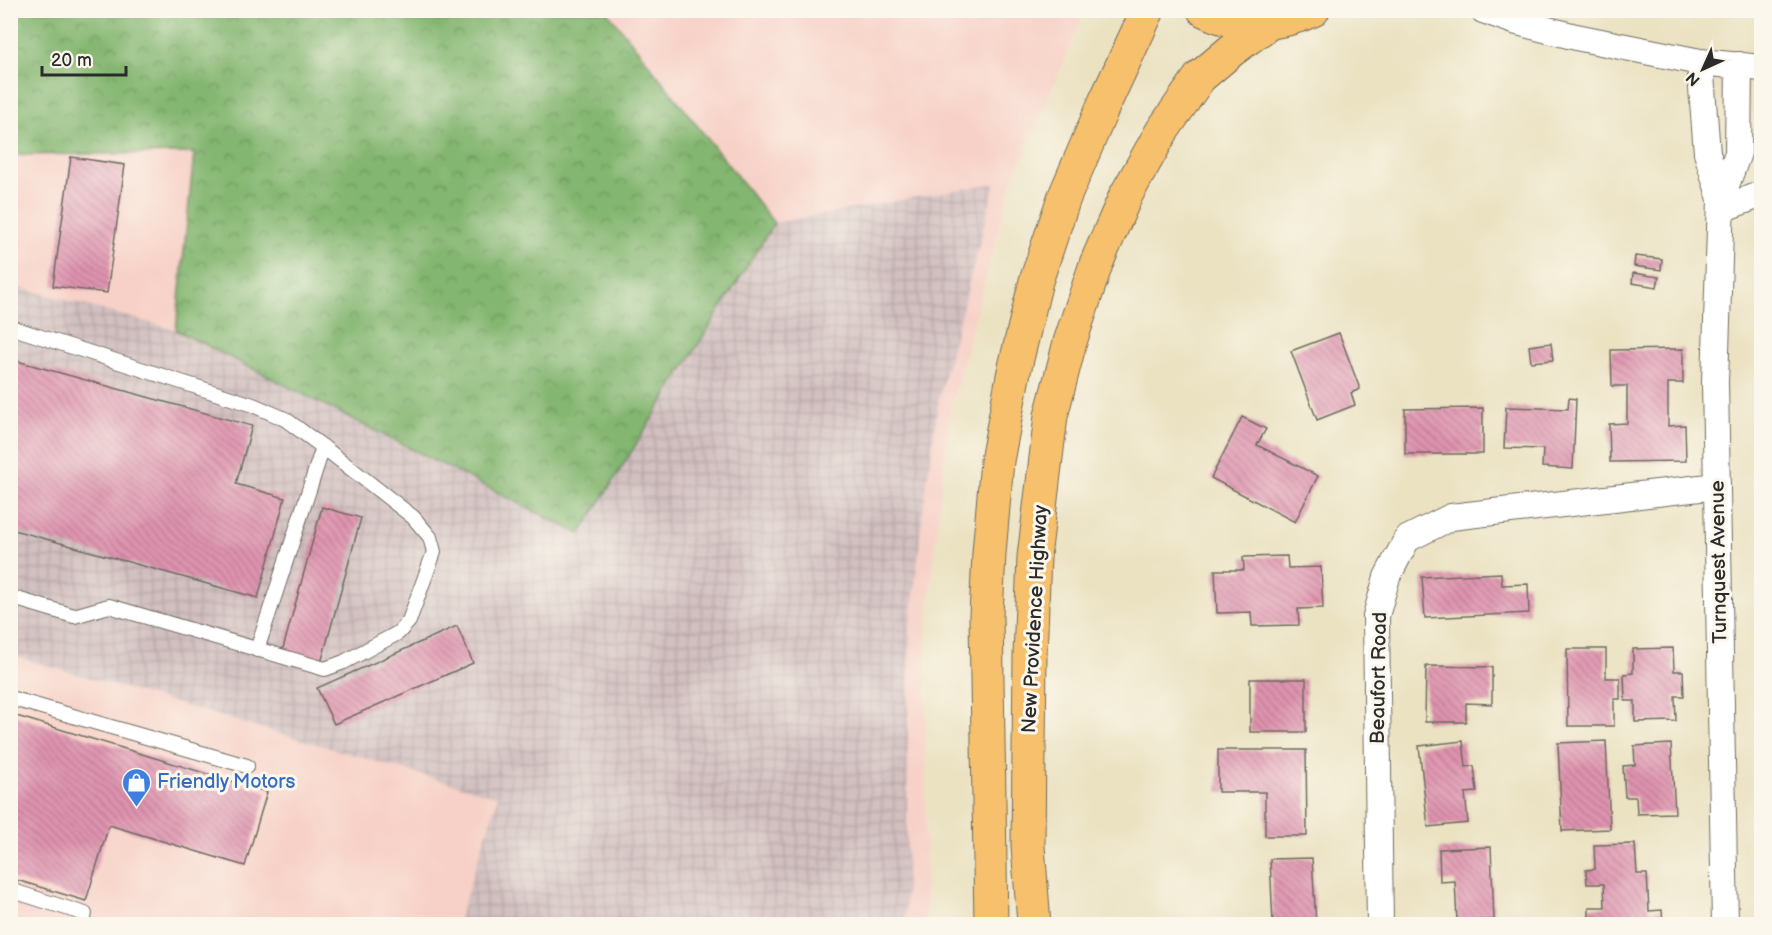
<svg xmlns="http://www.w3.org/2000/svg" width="1772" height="935" viewBox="0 0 1772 935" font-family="'Balsamiq Sans',sans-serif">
  <defs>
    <pattern id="industrial-grid" width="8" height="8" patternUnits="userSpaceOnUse" patternTransform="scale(1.5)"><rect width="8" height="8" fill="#d2bfc0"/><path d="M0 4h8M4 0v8" fill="none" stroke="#b4a4a5"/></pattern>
    <pattern id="forest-crowns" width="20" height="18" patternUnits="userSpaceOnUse" patternTransform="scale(1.5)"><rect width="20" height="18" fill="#83b670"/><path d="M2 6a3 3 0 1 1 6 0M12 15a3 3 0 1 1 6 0" fill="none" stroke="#6b945c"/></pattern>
    <pattern id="building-back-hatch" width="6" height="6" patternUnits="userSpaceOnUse" patternTransform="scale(1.5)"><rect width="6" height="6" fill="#df93af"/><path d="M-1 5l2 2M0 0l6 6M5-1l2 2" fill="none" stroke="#b5788f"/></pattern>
  </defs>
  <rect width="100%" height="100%" fill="#fbf7ec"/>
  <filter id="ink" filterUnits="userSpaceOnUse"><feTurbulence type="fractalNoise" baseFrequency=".0167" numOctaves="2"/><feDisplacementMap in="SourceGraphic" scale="12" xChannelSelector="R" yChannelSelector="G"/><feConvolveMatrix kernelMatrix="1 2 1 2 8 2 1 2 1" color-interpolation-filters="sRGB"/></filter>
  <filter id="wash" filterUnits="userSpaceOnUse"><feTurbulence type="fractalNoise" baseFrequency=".008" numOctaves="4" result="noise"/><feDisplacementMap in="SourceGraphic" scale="24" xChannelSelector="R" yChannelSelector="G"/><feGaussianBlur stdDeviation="1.35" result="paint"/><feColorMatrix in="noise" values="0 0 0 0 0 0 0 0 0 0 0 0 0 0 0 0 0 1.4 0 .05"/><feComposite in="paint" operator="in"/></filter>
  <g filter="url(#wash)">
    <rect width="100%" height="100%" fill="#ebe2c2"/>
    <polygon fill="#f7d1c7" points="10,11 1085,11 1010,187 950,409 926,630 925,924 11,924"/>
    <polygon fill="url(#industrial-grid)" points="995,183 939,397 923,510 910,629 905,924 457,924 498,797 11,655 10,285 176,330 580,534 775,223"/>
    <polygon fill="url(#forest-crowns)" stroke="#57704e" stroke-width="1.5" points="10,11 607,11 774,223 580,534 176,330 194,153 11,155"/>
    <g id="blocks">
      <g fill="url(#building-back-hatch)">
        <polygon points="71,157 125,165 107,293 53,286"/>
        <polygon points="1635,256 1662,259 1661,270 1634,266"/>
        <polygon points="1633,273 1659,277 1657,287 1632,283"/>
        <polygon points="1339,333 1360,389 1351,393 1355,405 1317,420 1291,351"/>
        <polygon points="1551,343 1553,360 1531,362 1529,346"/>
        <polygon points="1683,349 1683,383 1668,383 1668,426 1685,425 1686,461 1610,462 1609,424 1627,423 1627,386 1612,386 1611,350"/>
        <polygon points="17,361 252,426 236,484 285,498 258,598 10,529 10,370 14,371"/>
        <polygon points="1569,398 1576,399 1573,469 1542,467 1543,449 1504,448 1506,407 1568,409"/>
        <polygon points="1483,408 1483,454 1405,454 1405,409"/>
        <polygon points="1242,417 1266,429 1257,445 1318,476 1295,522 1211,478"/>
        <polygon points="322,507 361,518 321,663 282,652"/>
        <polygon points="1287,556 1288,568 1321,567 1323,608 1298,609 1299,625 1252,626 1251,612 1217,613 1215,570 1244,570 1243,557"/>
        <polygon points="1501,573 1502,585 1528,584 1529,613 1425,618 1422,577"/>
        <polygon points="457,626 473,663 334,724 317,688"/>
        <polygon points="1673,648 1674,671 1683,671 1684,696 1675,696 1676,721 1635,722 1635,701 1625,701 1624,674 1633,673 1633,649"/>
        <polygon points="1567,649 1606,649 1606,678 1620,678 1620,699 1614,699 1614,726 1568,726"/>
        <polygon points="1426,666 1492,667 1492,704 1466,703 1466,722 1425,722"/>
        <rect x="1250" y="679" width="56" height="53"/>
        <polygon points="10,714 267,792 245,866 109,825 86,901 10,878"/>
        <polygon points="1463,741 1466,767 1474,766 1477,792 1465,793 1468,823 1428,827 1419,746"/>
        <polygon points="1606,741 1610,829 1562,831 1558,743"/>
        <polygon points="1671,744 1675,813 1637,814 1636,797 1625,797 1623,766 1635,765 1634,746"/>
        <polygon points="1218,750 1306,750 1307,836 1265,836 1265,792 1218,792"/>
        <polygon points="1635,844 1637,874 1647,874 1649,911 1662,910 1663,924 1589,924 1589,907 1605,907 1604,884 1587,884 1586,870 1595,869 1594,845"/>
        <polygon points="1491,847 1494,920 1457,921 1455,881 1440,882 1439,849"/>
        <polygon points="1312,858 1316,924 1273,924 1270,859"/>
      </g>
    </g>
  </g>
  <g filter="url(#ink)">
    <use href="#blocks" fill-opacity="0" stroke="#6e6b60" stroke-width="1.5"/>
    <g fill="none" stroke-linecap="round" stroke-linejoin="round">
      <defs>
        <g id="service">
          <polyline points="10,327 253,405 285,419 327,450 413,517 430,537 434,552 409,621 398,633 344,662 325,669 109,606 74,616 10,597"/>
          <polyline points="257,650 323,447"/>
          <polyline points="10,698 247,766"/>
          <polyline points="10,890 85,914"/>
        </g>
        <g id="minor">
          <polyline points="1483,10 1517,22 1576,37 1700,62 1762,68"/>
          <polyline points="1700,62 1707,153 1721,199 1715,382 1725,924"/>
          <polyline points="1721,199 1738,153 1739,65"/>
          <polyline points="1721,209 1762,194"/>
          <polyline points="1380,924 1376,616 1387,577 1407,539 1451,517 1717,486"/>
        </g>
        <g id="trunk">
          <path d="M1204 10C1240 28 1278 26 1313 10"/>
          <polyline points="991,924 986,616 989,553 997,461 1014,371 1036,281 1064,198 1105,102 1148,10"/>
          <polyline points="1034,924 1028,846 1030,655 1034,557 1051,416 1070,342 1096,264 1126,195 1162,131 1200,77 1232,50 1269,23"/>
        </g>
      </defs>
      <use href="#service" stroke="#6e6b60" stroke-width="16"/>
      <use href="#minor" stroke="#6e6b60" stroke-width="28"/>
      <use href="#trunk" stroke="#6e6b60" stroke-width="35"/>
      <use href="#service" stroke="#fff" stroke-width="14"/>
      <use href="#minor" stroke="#fff" stroke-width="26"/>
      <use href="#trunk" stroke="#f7c06c" stroke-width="33"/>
    </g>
  </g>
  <defs>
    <symbol id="shop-pin" viewBox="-11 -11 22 30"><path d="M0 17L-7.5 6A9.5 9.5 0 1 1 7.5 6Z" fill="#3f7fe0" stroke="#fbf7ec"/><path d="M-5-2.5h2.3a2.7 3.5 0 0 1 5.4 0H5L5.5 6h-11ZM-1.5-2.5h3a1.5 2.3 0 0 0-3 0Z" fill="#fff"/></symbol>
  </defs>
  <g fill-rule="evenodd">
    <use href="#shop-pin" x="120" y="766" width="33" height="45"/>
  </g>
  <g text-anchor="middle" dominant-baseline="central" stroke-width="6" stroke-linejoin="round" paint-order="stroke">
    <g font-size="20" fill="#2b2b2b" stroke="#fbf7ec">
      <text transform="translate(1719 562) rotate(-91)">Turnquest Avenue</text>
      <text transform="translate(1035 619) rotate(-87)">New Providence Highway</text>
      <text transform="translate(1379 678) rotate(-89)">Beaufort Road</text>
    </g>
    <g font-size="20" fill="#366cbe" stroke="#fbf7ec" text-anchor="start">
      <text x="157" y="782">Friendly Motors</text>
    </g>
  </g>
  <rect width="1772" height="935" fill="none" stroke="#fbf7ec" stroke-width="36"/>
  <g transform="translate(1703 69) rotate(225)" stroke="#fbf7ec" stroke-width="4.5" paint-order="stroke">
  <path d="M0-4.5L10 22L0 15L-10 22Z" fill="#2b2b2b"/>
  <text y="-9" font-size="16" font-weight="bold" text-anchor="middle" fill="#2b2b2b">N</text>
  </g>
  <path d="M42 66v9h84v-9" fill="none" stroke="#2b2b2b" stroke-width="3"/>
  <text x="51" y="66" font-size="18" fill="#2b2b2b" stroke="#fbf7ec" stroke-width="4.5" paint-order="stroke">20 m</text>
</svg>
